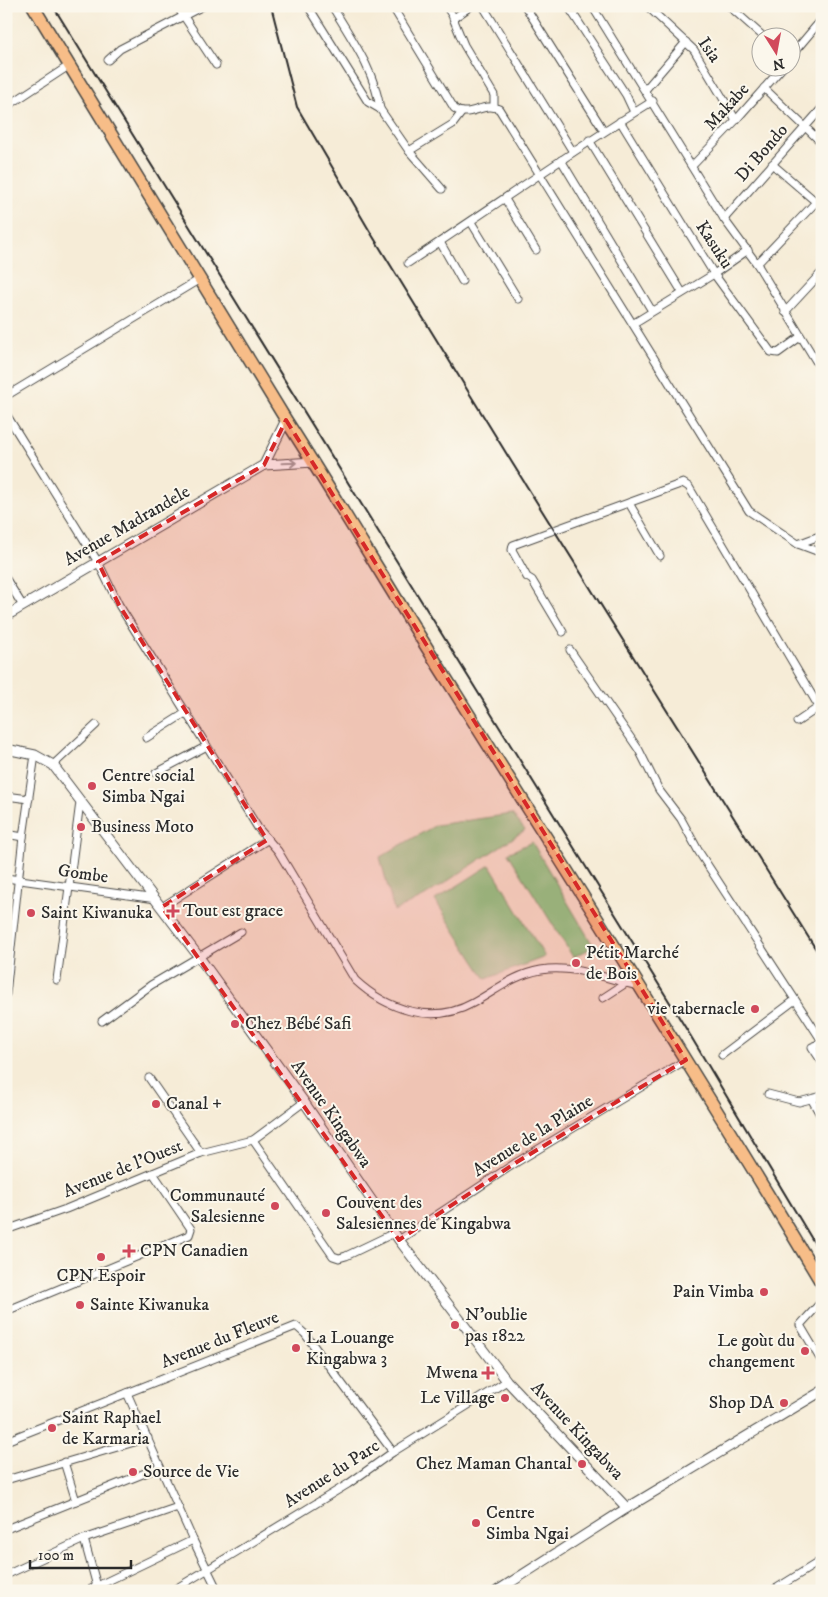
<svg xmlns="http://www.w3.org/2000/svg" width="828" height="1597" viewBox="0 0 828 1597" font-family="'IM FELL DW Pica',serif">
  <rect width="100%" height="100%" fill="#fbf7ec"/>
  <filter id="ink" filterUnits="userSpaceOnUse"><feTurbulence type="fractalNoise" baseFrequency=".02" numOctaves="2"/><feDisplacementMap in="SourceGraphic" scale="10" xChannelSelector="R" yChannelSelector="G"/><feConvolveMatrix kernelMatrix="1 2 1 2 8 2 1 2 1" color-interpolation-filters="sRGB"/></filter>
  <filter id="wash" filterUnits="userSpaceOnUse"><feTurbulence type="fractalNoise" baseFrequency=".0096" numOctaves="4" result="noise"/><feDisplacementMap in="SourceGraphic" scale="20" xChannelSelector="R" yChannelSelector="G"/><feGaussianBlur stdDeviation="1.12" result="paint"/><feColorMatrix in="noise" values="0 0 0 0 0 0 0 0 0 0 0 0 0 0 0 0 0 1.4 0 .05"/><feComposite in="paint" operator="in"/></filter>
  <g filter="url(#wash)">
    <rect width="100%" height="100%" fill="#f6ecd7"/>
    <g fill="#8ad38f" stroke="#5a7f5d">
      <polygon points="512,814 525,830 425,896 394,911 380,857 436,825"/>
      <polygon points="532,842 594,947 573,957 508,853"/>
      <polygon points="490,865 545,957 486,979 435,900"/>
    </g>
  </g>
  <g filter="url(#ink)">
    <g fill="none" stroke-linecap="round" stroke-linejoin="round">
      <defs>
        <g id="minor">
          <polyline points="177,6 216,65"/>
          <polyline points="308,6 368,102 380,109 409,151 453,124 462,112"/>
          <path d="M332 6C351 38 375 71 380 109"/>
          <path d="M392 6 454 108C467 120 484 101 499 109L749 511 798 544 822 553"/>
          <polyline points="446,6 454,18 471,6"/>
          <polyline points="483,6 573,152"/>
          <polyline points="525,6 604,131"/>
          <polyline points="568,6 626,95 634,112"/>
          <polyline points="592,6 724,219 757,264 822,371"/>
          <polyline points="647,6 694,50 736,120"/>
          <polyline points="729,6 765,38"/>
          <polyline points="453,18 464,45 494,95 494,107"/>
          <polyline points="790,57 822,19"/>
          <polyline points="108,60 120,49 203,6"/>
          <polyline points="764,88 822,143"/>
          <polyline points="645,90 686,42"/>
          <polyline points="6,107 70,65"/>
          <polyline points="620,121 714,274 771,352 778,353 800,337"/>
          <polyline points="589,140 682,292"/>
          <polyline points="409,151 442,189"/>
          <polyline points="561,160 652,311"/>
          <polyline points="772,164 822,207"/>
          <polyline points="692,166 736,120 782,68"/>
          <polyline points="505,199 536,250"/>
          <polyline points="724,219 822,108"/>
          <polyline points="471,222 518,299"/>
          <polyline points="440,242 462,281"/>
          <path d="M408 263C490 209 570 152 653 101"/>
          <polyline points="757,264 816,202"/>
          <polyline points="785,312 822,272"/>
          <polyline points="634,323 714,274 748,250"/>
          <polyline points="6,396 200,279"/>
          <path d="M6 414 98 562 119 605 258 828 278 851 355 980C386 1009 432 1026 473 1003 497 990 513 975 541 970 572 964 608 979 638 986"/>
          <polyline points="629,503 660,556"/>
          <polyline points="798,544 822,535"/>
          <polyline points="6,579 23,606"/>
          <polyline points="563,632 532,580 527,577 512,550 513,545 683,483 689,487 819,707"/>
          <polyline points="570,650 639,750 659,790 681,819 699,852 822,1041"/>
          <polyline points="797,722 819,707 822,711"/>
          <polyline points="146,738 187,712"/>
          <polyline points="53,765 96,725"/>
          <polyline points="156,773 207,746"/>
          <polyline points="6,796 29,799"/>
          <polyline points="6,834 23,837"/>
          <polyline points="6,878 156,899"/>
          <polyline points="162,907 267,840"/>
          <polyline points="820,941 822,941"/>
          <polyline points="57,980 80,802"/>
          <polyline points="6,994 23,837 35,755"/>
          <polyline points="603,998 626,983"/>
          <polyline points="102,1021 151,985 241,932"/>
          <polyline points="822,1043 812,1047 822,1062"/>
          <polyline points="722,1055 795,1000"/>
          <polyline points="149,1078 201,1153"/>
          <polyline points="768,1094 799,1102 822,1096"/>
          <polyline points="812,1100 822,1118"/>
          <polyline points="253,1140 333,1256 339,1258 346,1256 394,1233"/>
          <polyline points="6,1230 66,1209 201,1153 253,1140 304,1102"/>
          <polyline points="399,1240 517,1162 686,1060"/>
          <polyline points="822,1301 800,1325 822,1362"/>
          <polyline points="6,1311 189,1235 191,1229 153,1173"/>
          <polyline points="127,1393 193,1540 218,1591"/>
          <polyline points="6,1441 296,1326 305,1334 393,1452"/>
          <polyline points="64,1462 76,1501"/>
          <polyline points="6,1480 148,1438"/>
          <polyline points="6,1529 160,1467"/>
          <polyline points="84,1539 98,1590"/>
          <polyline points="6,1575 84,1539 178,1507"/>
          <polyline points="87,1591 193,1540"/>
          <polyline points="172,1591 348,1484 393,1452 507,1381"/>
          <polyline points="772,1591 822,1560"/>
        </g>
        <g id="tertiary">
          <polyline points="264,465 286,420"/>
          <polyline points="6,616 264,465 314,462"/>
          <polyline points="6,749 35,755 53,765 199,957 304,1102 399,1240 507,1381 627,1508"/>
          <polyline points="497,1591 627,1508 822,1391"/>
        </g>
        <path id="primary" d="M33 6 286 420C343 509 396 600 453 689 577 887 702 1083 822 1284"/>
      </defs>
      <use href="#minor" stroke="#494845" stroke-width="9"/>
      <use href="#tertiary" stroke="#494845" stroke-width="11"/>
      <use href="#primary" stroke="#494845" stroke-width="14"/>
      <use href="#minor" stroke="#fff" stroke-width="7"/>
      <use href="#tertiary" stroke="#fff" stroke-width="9"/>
      <use href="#primary" stroke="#f7bd88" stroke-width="11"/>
      <g stroke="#2b2b2b" stroke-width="2">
        <polyline points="53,6 690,1035 822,1256"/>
        <polyline points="271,6 297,107 372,235 511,461 822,959"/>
      </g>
    </g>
    <defs><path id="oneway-shaft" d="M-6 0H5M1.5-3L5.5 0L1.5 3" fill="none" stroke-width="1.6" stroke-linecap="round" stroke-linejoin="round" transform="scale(1.25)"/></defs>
    <use stroke="#a0a0a0" href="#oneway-shaft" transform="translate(289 463) rotate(-2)"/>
  </g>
  <path fill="#d62828" fill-opacity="0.2" stroke="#d62828" stroke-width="4" stroke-dasharray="10 6" stroke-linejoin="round" d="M286 420 686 1060 517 1162 399 1240 162 907 267 840 119 605 98 562 264 465Z"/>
  <g fill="#d1495b" stroke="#fbf7ec" stroke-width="2">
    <circle cx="92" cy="786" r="5"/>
    <circle cx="81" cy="827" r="5"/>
    <path d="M170.5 903.5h5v5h5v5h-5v5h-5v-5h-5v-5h5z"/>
    <circle cx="31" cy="913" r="5"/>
    <circle cx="576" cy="963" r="5"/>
    <circle cx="755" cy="1009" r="5"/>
    <circle cx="235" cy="1024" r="5"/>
    <circle cx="156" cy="1104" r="5"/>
    <circle cx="275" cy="1206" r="5"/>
    <circle cx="326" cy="1213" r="5"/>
    <path d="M126.5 1243.5h5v5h5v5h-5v5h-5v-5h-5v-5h5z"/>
    <circle cx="101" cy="1257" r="5"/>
    <circle cx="764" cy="1292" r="5"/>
    <circle cx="80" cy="1305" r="5"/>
    <circle cx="455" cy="1325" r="5"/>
    <circle cx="296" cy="1348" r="5"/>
    <circle cx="805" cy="1351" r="5"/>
    <path d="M485.5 1365.5h5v5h5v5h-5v5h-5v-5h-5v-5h5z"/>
    <circle cx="505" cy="1398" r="5"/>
    <circle cx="784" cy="1403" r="5"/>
    <circle cx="52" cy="1428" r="5"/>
    <circle cx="582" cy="1464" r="5"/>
    <circle cx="133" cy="1472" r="5"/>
    <circle cx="476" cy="1523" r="5"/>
  </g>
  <g text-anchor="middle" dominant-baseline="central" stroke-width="4" stroke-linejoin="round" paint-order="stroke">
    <g font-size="18" fill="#2b2b2b" stroke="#fbf7ec">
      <text transform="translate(709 50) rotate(55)">Isia</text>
      <text transform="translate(727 107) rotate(-48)">Makabe</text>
      <text transform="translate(762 153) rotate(-49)">Di Bondo</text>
      <text transform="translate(714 245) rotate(57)">Kasuku</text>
      <text transform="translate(127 526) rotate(-30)">Avenue Madrandele</text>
      <text transform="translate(83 874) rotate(8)">Gombe</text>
      <text transform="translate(331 1114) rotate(55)">Avenue Kingabwa</text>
      <text transform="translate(533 1136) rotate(-32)">Avenue de la Plaine</text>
      <text transform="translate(123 1169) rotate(-22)">Avenue de l'Ouest</text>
      <text transform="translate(220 1340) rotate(-22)">Avenue du Fleuve</text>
      <text transform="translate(577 1431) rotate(47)">Avenue Kingabwa</text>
      <text transform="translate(332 1474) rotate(-33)">Avenue du Parc</text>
    </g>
    <g font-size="18" fill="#2b2b2b" stroke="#fbf7ec" text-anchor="start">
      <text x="102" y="776">Centre social<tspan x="102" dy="21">Simba Ngai</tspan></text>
      <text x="91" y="827">Business Moto</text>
      <text x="183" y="911">Tout est grace</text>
      <text x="41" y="913">Saint Kiwanuka</text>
      <text x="586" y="953">Pétit Marché<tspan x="586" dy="21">de Bois</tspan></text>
      <text x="745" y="1009" text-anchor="end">vie tabernacle</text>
      <text x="245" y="1024">Chez Bébé Safi</text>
      <text x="166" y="1104">Canal +</text>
      <text x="265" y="1196" text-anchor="end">Communauté<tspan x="265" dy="21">Salesienne</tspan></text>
      <text x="336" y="1203">Couvent des<tspan x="336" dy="21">Salesiennes de Kingabwa</tspan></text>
      <text x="140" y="1251">CPN Canadien</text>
      <text x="101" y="1276" text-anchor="middle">CPN Espoir</text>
      <text x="754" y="1292" text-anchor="end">Pain Vimba</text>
      <text x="90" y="1305">Sainte Kiwanuka</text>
      <text x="465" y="1315">N'oublie<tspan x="465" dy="21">pas 1822</tspan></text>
      <text x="306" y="1338">La Louange<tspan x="306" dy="21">Kingabwa 3</tspan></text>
      <text x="795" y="1341" text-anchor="end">Le goùt du<tspan x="795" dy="21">changement</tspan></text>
      <text x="478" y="1373" text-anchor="end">Mwena</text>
      <text x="495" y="1398" text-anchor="end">Le Village</text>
      <text x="774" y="1403" text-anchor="end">Shop DA</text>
      <text x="62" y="1418">Saint Raphael<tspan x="62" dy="21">de Karmaria</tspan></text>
      <text x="572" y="1464" text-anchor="end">Chez Maman Chantal</text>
      <text x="143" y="1472">Source de Vie</text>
      <text x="486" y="1513">Centre<tspan x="486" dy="21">Simba Ngai</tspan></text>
    </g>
  </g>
  <rect width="828" height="1597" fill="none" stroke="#fbf7ec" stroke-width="25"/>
  <g transform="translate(776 52) rotate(169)"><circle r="24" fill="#fbf7ec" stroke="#a8a59f"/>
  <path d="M0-4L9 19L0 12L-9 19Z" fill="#d1495b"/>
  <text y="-8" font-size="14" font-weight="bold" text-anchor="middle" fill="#2b2b2b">N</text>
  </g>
  <path d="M30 1560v8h101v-8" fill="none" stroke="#2b2b2b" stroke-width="2.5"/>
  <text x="38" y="1560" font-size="15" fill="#2b2b2b" stroke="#fbf7ec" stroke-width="4" paint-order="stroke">100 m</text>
</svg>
